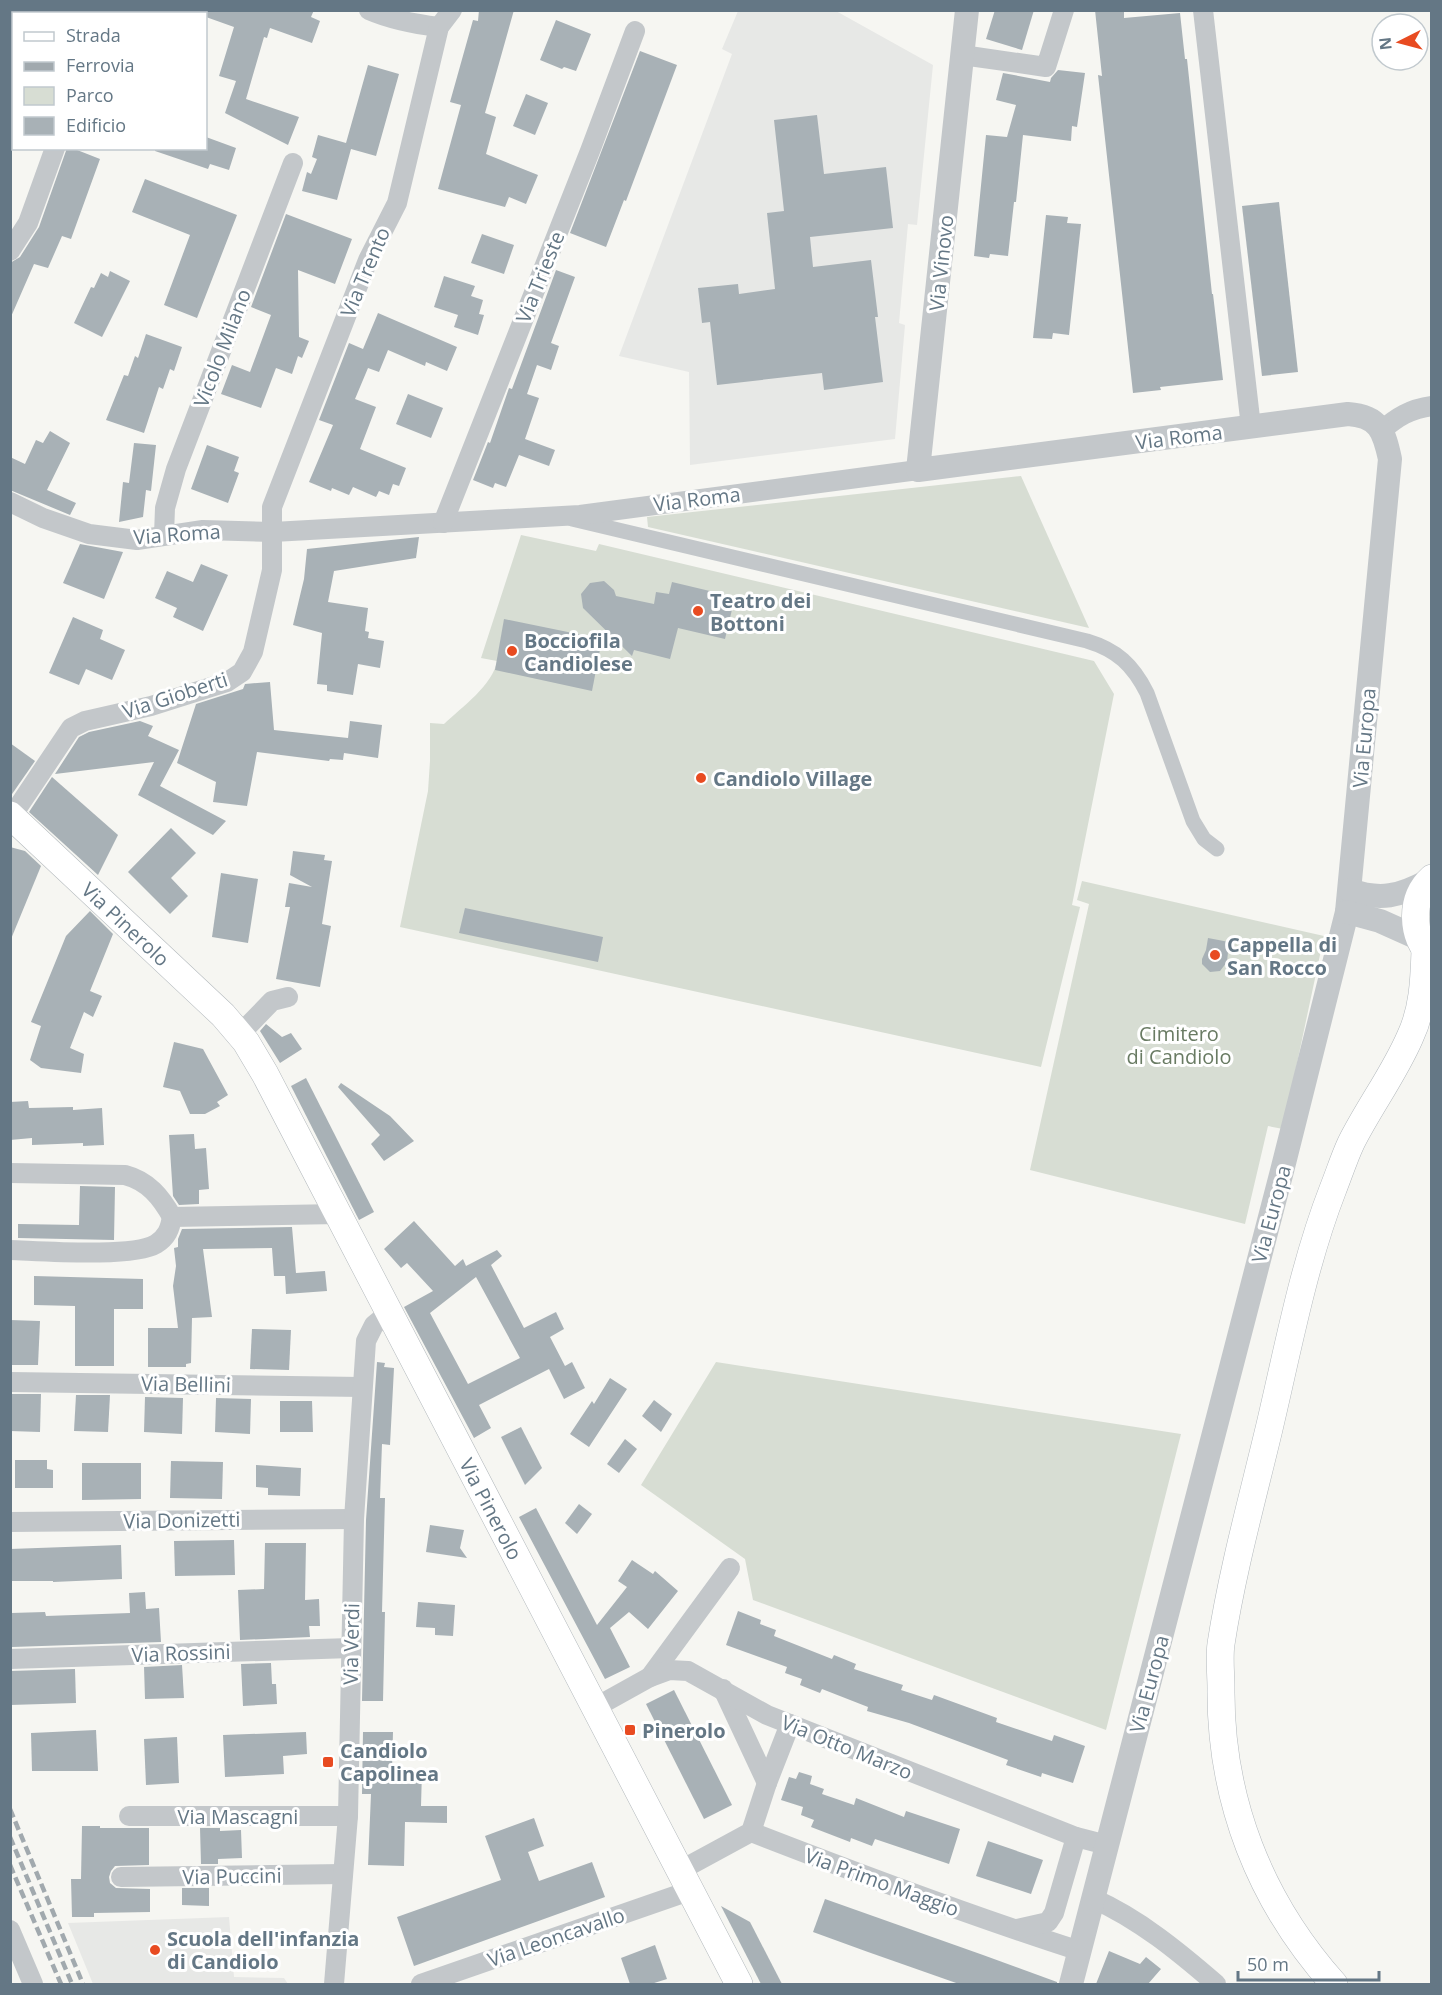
<svg xmlns="http://www.w3.org/2000/svg" width="1442" height="1995" viewBox="0 0 1442 1995" font-family="'Open Sans',sans-serif">
  <rect width="100%" height="100%" fill="#f6f6f2"/>
  <g fill="#e7e8e6">
    <polygon points="738,11 836,11 933,65 917,225 908,224 899,323 905,325 895,439 690,465 689,372 619,356 732,54 722,49"/>
    <polygon points="229,1917 234,1977 284,1978 288,1984 93,1984 68,1923"/>
  </g>
  <g fill="#d7ddd3">
    <polygon points="1021,476 1089,628 648,527 647,517"/>
    <path d="M521 535 596 551 599 544 1094 661 1114 694 1072 905 1080 907 1041 1067 400 927 428 791 430 761V723L444 724C462 707 493 685 497 661L481 658Z"/>
    <polygon points="1082,881 1324,936 1283,1129 1268,1126 1245,1224 1030,1170 1089,904 1077,900"/>
    <polygon points="716,1362 1181,1434 1106,1730 753,1600 745,1559 641,1485"/>
  </g>
  <g fill="#a8b1b6" fill-rule="evenodd">
    <polygon points="194,10 314,10 311,17 320,21 312,43 270,28 267,38 264,37 246,99 299,117 288,145 225,113 236,81 219,76 234,27 206,17 206,14 193,13"/>
    <polygon points="479,10 514,10 485,113 496,117 486,154 538,175 526,204 509,197 505,207 438,189 461,105 450,102 473,20 478,21"/>
    <polygon points="995,10 1034,10 1022,50 986,39"/>
    <polygon points="1095,10 1124,10 1124,18 1180,13 1185,59 1187,59 1212,294 1213,294 1223,380 1160,387 1161,390 1133,393 1098,75 1102,76"/>
    <polygon points="556,20 591,34 576,71 564,67 562,69 540,60"/>
    <polygon points="640,51 677,65 626,201 624,200 606,247 570,233"/>
    <polygon points="368,65 399,74 376,156 351,149 337,200 302,191 307,172 311,174 317,159 312,157 318,135 346,143"/>
    <polygon points="1058,70 1085,73 1077,127 1072,126 1071,141 1023,135 1016,202 1014,202 1008,256 990,254 989,258 974,256 986,135 1007,137 1016,105 996,100 1003,73 1050,82 1051,78"/>
    <polygon points="526,94 548,103 535,135 513,126"/>
    <polygon points="817,115 824,174 886,167 893,228 810,237 813,267 871,260 878,317 875,317 883,382 824,390 822,373 717,385 710,322 702,323 698,288 738,284 739,294 775,289 767,213 784,211 774,120"/>
    <polygon points="206,137 236,148 229,170 210,164 208,169 155,151 155,148 206,148"/>
    <polygon points="67,148 72,148 100,159 71,239 62,236 48,268 34,264 10,319 10,263 20,257 39,227"/>
    <polygon points="145,179 237,215 197,318 164,305 190,235 132,212"/>
    <polygon points="1279,202 1298,372 1262,376 1242,206"/>
    <polygon points="286,214 352,239 335,284 298,270 299,337 309,341 302,358 298,356 292,374 276,368 261,408 221,394 232,365 250,372 271,315 251,307"/>
    <polygon points="1046,215 1068,217 1067,223 1081,224 1069,335 1053,333 1052,339 1033,338"/>
    <polygon points="482,234 514,245 504,274 471,263"/>
    <polygon points="556,270 575,277 551,343 559,346 551,370 537,365 527,394 539,398 525,439 555,450 549,466 519,455 506,487 495,483 493,488 473,480 488,442 490,443 509,388 512,389"/>
    <polygon points="110,271 130,281 102,337 74,323 91,287 94,288 101,273 108,277"/>
    <polygon points="444,276 475,286 471,296 483,300 479,314 484,315 478,335 454,327 458,315 434,307"/>
    <polygon points="378,313 457,347 447,371 426,362 425,366 388,350 379,372 368,368 355,399 376,407 360,449 406,468 399,486 393,484 389,495 379,491 376,497 353,487 349,495 332,488 331,491 309,482 333,425 319,420 349,343 363,349"/>
    <polygon points="146,334 182,347 174,371 170,369 163,389 159,387 144,433 106,420 124,375 128,376 135,356 138,358"/>
    <polygon points="408,394 443,408 431,438 396,424"/>
    <polygon points="50,431 70,443 47,490 76,503 70,515 10,490 10,457 25,464 36,440 43,443"/>
    <polygon points="134,443 156,445 151,491 146,490 143,517 119,522 123,482 129,483"/>
    <polygon points="207,445 239,457 234,471 239,473 228,503 191,489"/>
    <polygon points="419,537 416,558 334,571 328,602 368,608 365,631 369,632 368,638 384,641 380,668 358,664 353,695 327,691 327,685 317,684 322,633 293,625 304,579 307,549"/>
    <polygon points="80,544 123,552 104,599 63,583"/>
    <polygon points="201,564 228,575 203,631 173,617 177,608 155,598 167,571 193,582"/>
    <polygon points="604,581 614,590 616,596 654,604 656,592 669,594 672,582 735,597 725,639 678,628 670,659 634,650 632,656 583,608 581,594 590,583"/>
    <polygon points="73,617 103,630 100,639 125,650 112,680 86,669 79,685 49,673"/>
    <polygon points="504,619 602,639 592,691 495,670"/>
    <polygon points="270,682 274,730 348,738 350,721 382,725 378,758 344,753 343,760 330,759 329,761 257,752 247,806 213,802 216,782 177,763 196,704 243,689 245,684"/>
    <polygon points="140,721 153,726 148,736 179,750 160,786 226,821 213,835 138,795 154,762 55,774 79,737 89,732"/>
    <polygon points="10,743 35,761 10,797"/>
    <polygon points="52,777 118,835 98,875 29,812"/>
    <polygon points="171,828 196,853 171,878 188,896 170,914 128,872"/>
    <polygon points="10,847 25,851 41,866 11,939"/>
    <polygon points="293,851 325,855 324,860 332,861 322,924 331,926 320,987 276,979 290,907 285,907 289,883 312,887 290,875"/>
    <polygon points="221,873 258,879 248,943 212,937"/>
    <polygon points="465,908 603,937 598,962 459,933"/>
    <polygon points="90,911 113,934 90,991 102,996 93,1017 84,1012 70,1048 84,1054 81,1073 41,1068 30,1060 41,1026 31,1022 66,936"/>
    <polygon points="1208,938 1229,942 1227,962 1220,971 1210,972 1202,964 1202,959 1206,950"/>
    <polygon points="266,1024 282,1037 291,1033 302,1049 280,1063 260,1031"/>
    <polygon points="174,1042 203,1049 228,1095 217,1102 220,1106 205,1114 190,1114 180,1091 163,1087"/>
    <polygon points="306,1078 374,1212 359,1220 291,1086"/>
    <polygon points="341,1083 390,1116 414,1141 384,1161 371,1144 380,1135 338,1087"/>
    <polygon points="28,1101 29,1108 73,1107 73,1110 102,1108 104,1145 83,1146 83,1143 32,1145 32,1138 10,1140 10,1102"/>
    <polygon points="194,1134 195,1149 206,1148 209,1189 199,1190 199,1204 179,1205 173,1196 169,1135"/>
    <polygon points="80,1186 115,1187 114,1240 18,1238 18,1224 79,1225"/>
    <path d="M414 1221 455 1266 463 1259 466 1266 497 1250 502 1256 491 1265 524 1328 556 1312 564 1329 550 1337 565 1366 572 1362 585 1388 564 1399 549 1369 479 1405 491 1428 474 1438 404 1307 433 1291 407 1263 401 1268 384 1249ZM476 1277 520 1358 468 1384 430 1313Z"/>
    <polygon points="292,1227 296,1273 325,1271 327,1291 286,1294 285,1276 274,1276 272,1248 203,1249 212,1317 192,1318 191,1363 186,1364 186,1367 148,1367 148,1328 178,1328 173,1286 176,1266 174,1248 178,1247 178,1239 182,1229"/>
    <polygon points="34,1276 143,1279 143,1309 114,1309 114,1366 75,1366 75,1306 34,1305"/>
    <polygon points="10,1320 40,1321 38,1365 10,1365"/>
    <polygon points="252,1329 291,1330 289,1370 250,1369"/>
    <polygon points="377,1362 385,1363 384,1367 394,1368 390,1445 382,1444 380,1498 385,1498 382,1612 385,1612 383,1701 362,1701 366,1520"/>
    <polygon points="610,1378 627,1389 589,1447 570,1434 592,1401 594,1404"/>
    <polygon points="10,1394 41,1394 40,1432 10,1431"/>
    <polygon points="76,1395 110,1395 108,1432 74,1431"/>
    <polygon points="145,1397 183,1398 182,1434 144,1432"/>
    <polygon points="216,1398 251,1399 250,1434 215,1432"/>
    <polygon points="654,1400 672,1414 661,1432 642,1416"/>
    <polygon points="280,1401 312,1401 313,1432 280,1432"/>
    <polygon points="521,1427 542,1468 525,1485 501,1437"/>
    <polygon points="625,1439 637,1449 619,1473 607,1464"/>
    <polygon points="15,1460 47,1460 47,1469 53,1470 53,1488 15,1488"/>
    <polygon points="171,1461 223,1462 222,1499 170,1498"/>
    <polygon points="82,1463 141,1463 141,1499 82,1500"/>
    <polygon points="256,1465 301,1468 300,1496 268,1495 268,1488 256,1487"/>
    <polygon points="579,1504 592,1514 577,1534 565,1523"/>
    <polygon points="536,1508 597,1625 627,1587 618,1581 632,1560 653,1574 655,1571 678,1591 648,1629 629,1612 610,1628 630,1667 605,1679 519,1517"/>
    <polygon points="430,1525 464,1530 460,1548 467,1558 426,1552"/>
    <polygon points="234,1540 235,1575 175,1576 174,1541"/>
    <polygon points="265,1543 306,1543 305,1600 319,1599 320,1626 309,1626 310,1637 240,1640 238,1590 264,1589"/>
    <polygon points="121,1545 122,1579 53,1582 53,1581 10,1581 10,1549"/>
    <polygon points="145,1592 146,1609 159,1608 161,1642 12,1647 11,1613 45,1612 46,1616 130,1613 129,1593"/>
    <polygon points="418,1602 455,1605 453,1636 435,1635 435,1628 416,1627"/>
    <polygon points="738,1611 761,1620 760,1624 776,1630 774,1636 832,1659 834,1655 856,1664 854,1669 903,1685 901,1690 932,1700 934,1695 997,1718 996,1722 1052,1741 1054,1735 1085,1746 1073,1783 1042,1773 1041,1777 1006,1765 1008,1760 909,1723 867,1711 868,1707 822,1689 820,1693 800,1685 802,1679 785,1673 787,1667 726,1645"/>
    <polygon points="271,1663 272,1684 276,1684 277,1704 243,1706 241,1664"/>
    <polygon points="182,1665 184,1698 145,1699 144,1667"/>
    <polygon points="75,1669 76,1703 10,1705 10,1671"/>
    <polygon points="674,1690 732,1805 704,1819 646,1704"/>
    <polygon points="96,1730 98,1771 32,1771 31,1733"/>
    <polygon points="306,1732 307,1754 283,1756 284,1774 225,1777 223,1735"/>
    <polygon points="363,1732 393,1732 392,1770 422,1771 421,1806 447,1806 447,1823 405,1822 404,1866 368,1865 371,1794 362,1794"/>
    <polygon points="177,1737 179,1783 146,1785 144,1739"/>
    <polygon points="799,1772 812,1776 810,1784 824,1789 822,1794 854,1805 856,1798 904,1817 906,1811 960,1829 949,1864 875,1839 872,1846 851,1838 850,1842 811,1827 814,1820 801,1815 803,1807 781,1800 789,1777 796,1779"/>
    <polygon points="534,1818 544,1846 528,1852 539,1881 592,1862 605,1897 414,1966 397,1917 501,1880 485,1836"/>
    <polygon points="82,1826 100,1826 100,1828 149,1828 149,1865 115,1866 111,1871 109,1877 110,1883 116,1888 150,1889 150,1912 94,1913 94,1917 72,1917 71,1879 81,1879"/>
    <polygon points="200,1828 220,1828 220,1831 241,1830 242,1858 218,1859 218,1864 201,1864"/>
    <polygon points="988,1841 1043,1860 1031,1894 976,1876"/>
    <polygon points="182,1888 209,1888 209,1906 182,1905"/>
    <polygon points="825,1899 983,1955 1057,1982 1057,1984 959,1984 868,1952 813,1932"/>
    <polygon points="721,1906 750,1922 782,1984 761,1984"/>
    <polygon points="655,1945 667,1979 651,1984 630,1984 621,1958"/>
    <polygon points="1109,1951 1140,1964 1146,1957 1161,1969 1148,1984 1096,1984"/>
  </g>
  <g fill="none" stroke-linecap="round" stroke-linejoin="round">
    <defs>
      <g id="secondary">
        <path id="s1" d="M10 815 223 1015 246 1042 265 1074 739 1984"/>
        <path d="M1432 878C1409 899 1411 936 1432 957"/>
        <path d="M1334 1984C1260 1901 1220 1800 1221 1688 1221 1674 1219 1658 1221 1644 1232 1572 1252 1500 1269 1429 1288 1349 1303 1266 1333 1189 1339 1174 1344 1158 1351 1143 1369 1107 1394 1074 1410 1037 1423 1010 1424 980 1425 951"/>
      </g>
    </defs>
    <use href="#secondary" stroke="#b3b9bd" stroke-width="28"/>
    <path stroke="#c3c7ca" stroke-width="15" d="M572 519 1087 641C1117 650 1133 665 1147 693L1193 821 1204 839 1217 849"/>
    <g stroke="#c3c7ca" stroke-width="20">
      <path d="M369 10C392 20 414 24 439 27"/>
      <polyline points="1203,10 1251,427"/>
      <polyline points="101,14 102,10"/>
      <polyline points="962,55 1046,67 1064,10"/>
      <polyline points="10,251 28,223 55,148"/>
      <path d="M1381 431C1397 417 1410 409 1432 406"/>
      <polyline points="10,502 43,518 89,534 137,540 203,530 273,532 580,515 918,470"/>
      <polyline points="443,523 590,151 635,31"/>
      <polyline points="164,535 165,508 176,469 293,163"/>
      <polyline points="12,816 71,728 85,721 151,706 227,682 242,672 253,652 272,570 272,507 368,260 397,203 439,27 452,10"/>
      <polyline points="240,1034 272,1001 288,997"/>
      <path d="M10 1173 125 1175C148 1181 161 1197 172 1217"/>
      <polyline points="172,1217 339,1214"/>
      <path d="M10 1250C41 1251 133 1258 156 1244 167 1237 170 1229 172 1217"/>
      <polyline points="10,1382 362,1387"/>
      <polyline points="10,1522 354,1519"/>
      <polyline points="10,1659 351,1648"/>
      <polyline points="650,1677 730,1568"/>
      <polyline points="723,1689 767,1783"/>
      <polyline points="596,1707 650,1677 669,1670 688,1671 767,1715 1076,1837 1107,1845"/>
      <polyline points="129,1816 348,1816"/>
      <path d="M751 1832C859 1874 968 1915 1080 1951"/>
      <polyline points="681,1870 751,1832 767,1783 790,1724"/>
      <polyline points="121,1877 343,1874"/>
      <path d="M1094 1899C1139 1919 1179 1952 1216 1984"/>
      <polyline points="1017,1929 1048,1922 1054,1913 1076,1837"/>
      <polyline points="10,1930 33,1984"/>
      <polyline points="334,1984 348,1816 354,1519 366,1341 374,1325 390,1312"/>
      <polyline points="421,1984 692,1890"/>
    </g>
    <g stroke="#c3c7ca" stroke-width="24">
      <path d="M967 10 918 470 1348 414C1379 416 1384 431 1390 459L1347 912 1282 1171 1071 1984"/>
      <path d="M1350 890C1380 901 1400 896 1428 881"/>
      <polyline points="1347,912 1380,921 1418,938"/>
    </g>
    <use href="#secondary" stroke="#fff" stroke-width="27"/>
    <g stroke="#a1a9ae" stroke-width="4.5" stroke-dasharray="9 4.5" stroke-linecap="butt">
      <polyline points="10,1809 83,1984"/>
      <polyline points="10,1837 72,1984"/>
      <polyline points="10,1865 61,1984"/>
    </g>
  </g>
  <g fill="#e84b21" stroke="#fff" stroke-width="2">
    <circle cx="698" cy="611" r="6"/>
    <circle cx="512" cy="651" r="6"/>
    <circle cx="701" cy="778" r="6"/>
    <circle cx="1215" cy="955" r="6"/>
    <rect x="624" y="1724" width="12" height="12" rx="3"/>
    <rect x="322" y="1756" width="12" height="12" rx="3"/>
    <circle cx="155" cy="1950" r="6"/>
  </g>
  <g text-anchor="middle" dominant-baseline="central" stroke-width="6" stroke-linejoin="round" paint-order="stroke">
    <g font-size="20" fill="#647785" stroke="#fff">
      <text transform="translate(941 263) rotate(-84)">Via Vinovo</text>
      <text transform="translate(365 272) rotate(-67)">Via Trento</text>
      <text transform="translate(540 277) rotate(-68)">Via Trieste</text>
      <text transform="translate(222 348) rotate(-69)">Vicolo Milano</text>
      <text transform="translate(1179 437) rotate(-7)">Via Roma</text>
      <text transform="translate(697 499) rotate(-7)">Via Roma</text>
      <text transform="translate(177 534) rotate(-4)">Via Roma</text>
      <text transform="translate(175 695) rotate(-18)">Via Gioberti</text>
      <text transform="translate(1364 738) rotate(-85)">Via Europa</text>
      <text stroke="none"><textPath href="#s1" startOffset="159">Via Pinerolo</textPath></text>
      <text transform="translate(1271 1214) rotate(-75)">Via Europa</text>
      <text transform="translate(186 1384) rotate(1)">Via Bellini</text>
      <text stroke="none"><textPath href="#s1" startOffset="855">Via Pinerolo</textPath></text>
      <text transform="translate(182 1520) rotate(-1)">Via Donizetti</text>
      <text transform="translate(351 1644) rotate(-89)">Via Verdi</text>
      <text transform="translate(181 1653) rotate(-2)">Via Rossini</text>
      <text transform="translate(1149 1684) rotate(-75)">Via Europa</text>
      <text transform="translate(847 1747) rotate(22)">Via Otto Marzo</text>
      <text x="238" y="1816">Via Mascagni</text>
      <text transform="translate(232 1876) rotate(-1)">Via Puccini</text>
      <text transform="translate(882 1882) rotate(20)">Via Primo Maggio</text>
      <text transform="translate(556 1937) rotate(-19)">Via Leoncavallo</text>
    </g>
    <g font-size="20" font-weight="bold" fill="#647785" stroke="#fff" text-anchor="start">
      <text x="710" y="600">Teatro dei<tspan x="710" dy="23">Bottoni</tspan></text>
      <text x="524" y="640">Bocciofila<tspan x="524" dy="23">Candiolese</tspan></text>
      <text x="713" y="778">Candiolo Village</text>
      <text x="1227" y="944">Cappella di<tspan x="1227" dy="23">San Rocco</tspan></text>
      <text x="642" y="1730">Pinerolo</text>
      <text x="340" y="1750">Candiolo<tspan x="340" dy="23">Capolinea</tspan></text>
      <text x="167" y="1938">Scuola dell'infanzia<tspan x="167" dy="23">di Candiolo</tspan></text>
    </g>
    <g font-size="20" fill="#697b63" stroke="#fff">
      <text x="1179" y="1033">Cimitero<tspan x="1179" dy="23">di Candiolo</tspan></text>
    </g>
  </g>
  <rect width="1442" height="1995" fill="none" stroke="#647785" stroke-width="24"/>
  <rect x="12" y="12" width="195" height="138" fill="#ffffff" stroke="#c1c9ce" stroke-width="1.5"/>
  <rect x="24" y="32" width="30" height="9" fill="#ffffff" stroke="#c1c9ce" stroke-width="1.5"/>
  <text x="66" y="42" font-size="18" fill="#647785">Strada</text>
  <rect x="24" y="62" width="30" height="9" fill="#a1a9ae" stroke="#c1c9ce" stroke-width="1.5"/>
  <text x="66" y="72" font-size="18" fill="#647785">Ferrovia</text>
  <rect x="24" y="87" width="30" height="18" fill="#d7ddd3" stroke="#c1c9ce" stroke-width="1.5"/>
  <text x="66" y="102" font-size="18" fill="#647785">Parco</text>
  <rect x="24" y="117" width="30" height="18" fill="#a8b1b6" stroke="#c1c9ce" stroke-width="1.5"/>
  <text x="66" y="132" font-size="18" fill="#647785">Edificio</text>
  <g transform="translate(1400 42) rotate(264)"><circle r="28" fill="#ffffff" stroke="#c1c9ce" stroke-width="1.5"/>
  <path d="M0-4.5L10 22L0 15L-10 22Z" fill="#e84b21"/>
  <text y="-9" font-size="16" font-weight="bold" text-anchor="middle" fill="#647785">N</text>
  </g>
  <path d="M1238 1971v9h141v-9" fill="none" stroke="#647785" stroke-width="3"/>
  <text x="1247" y="1971" font-size="18" fill="#647785" stroke="#ffffff" stroke-width="4.5" paint-order="stroke">50 m</text>
</svg>
